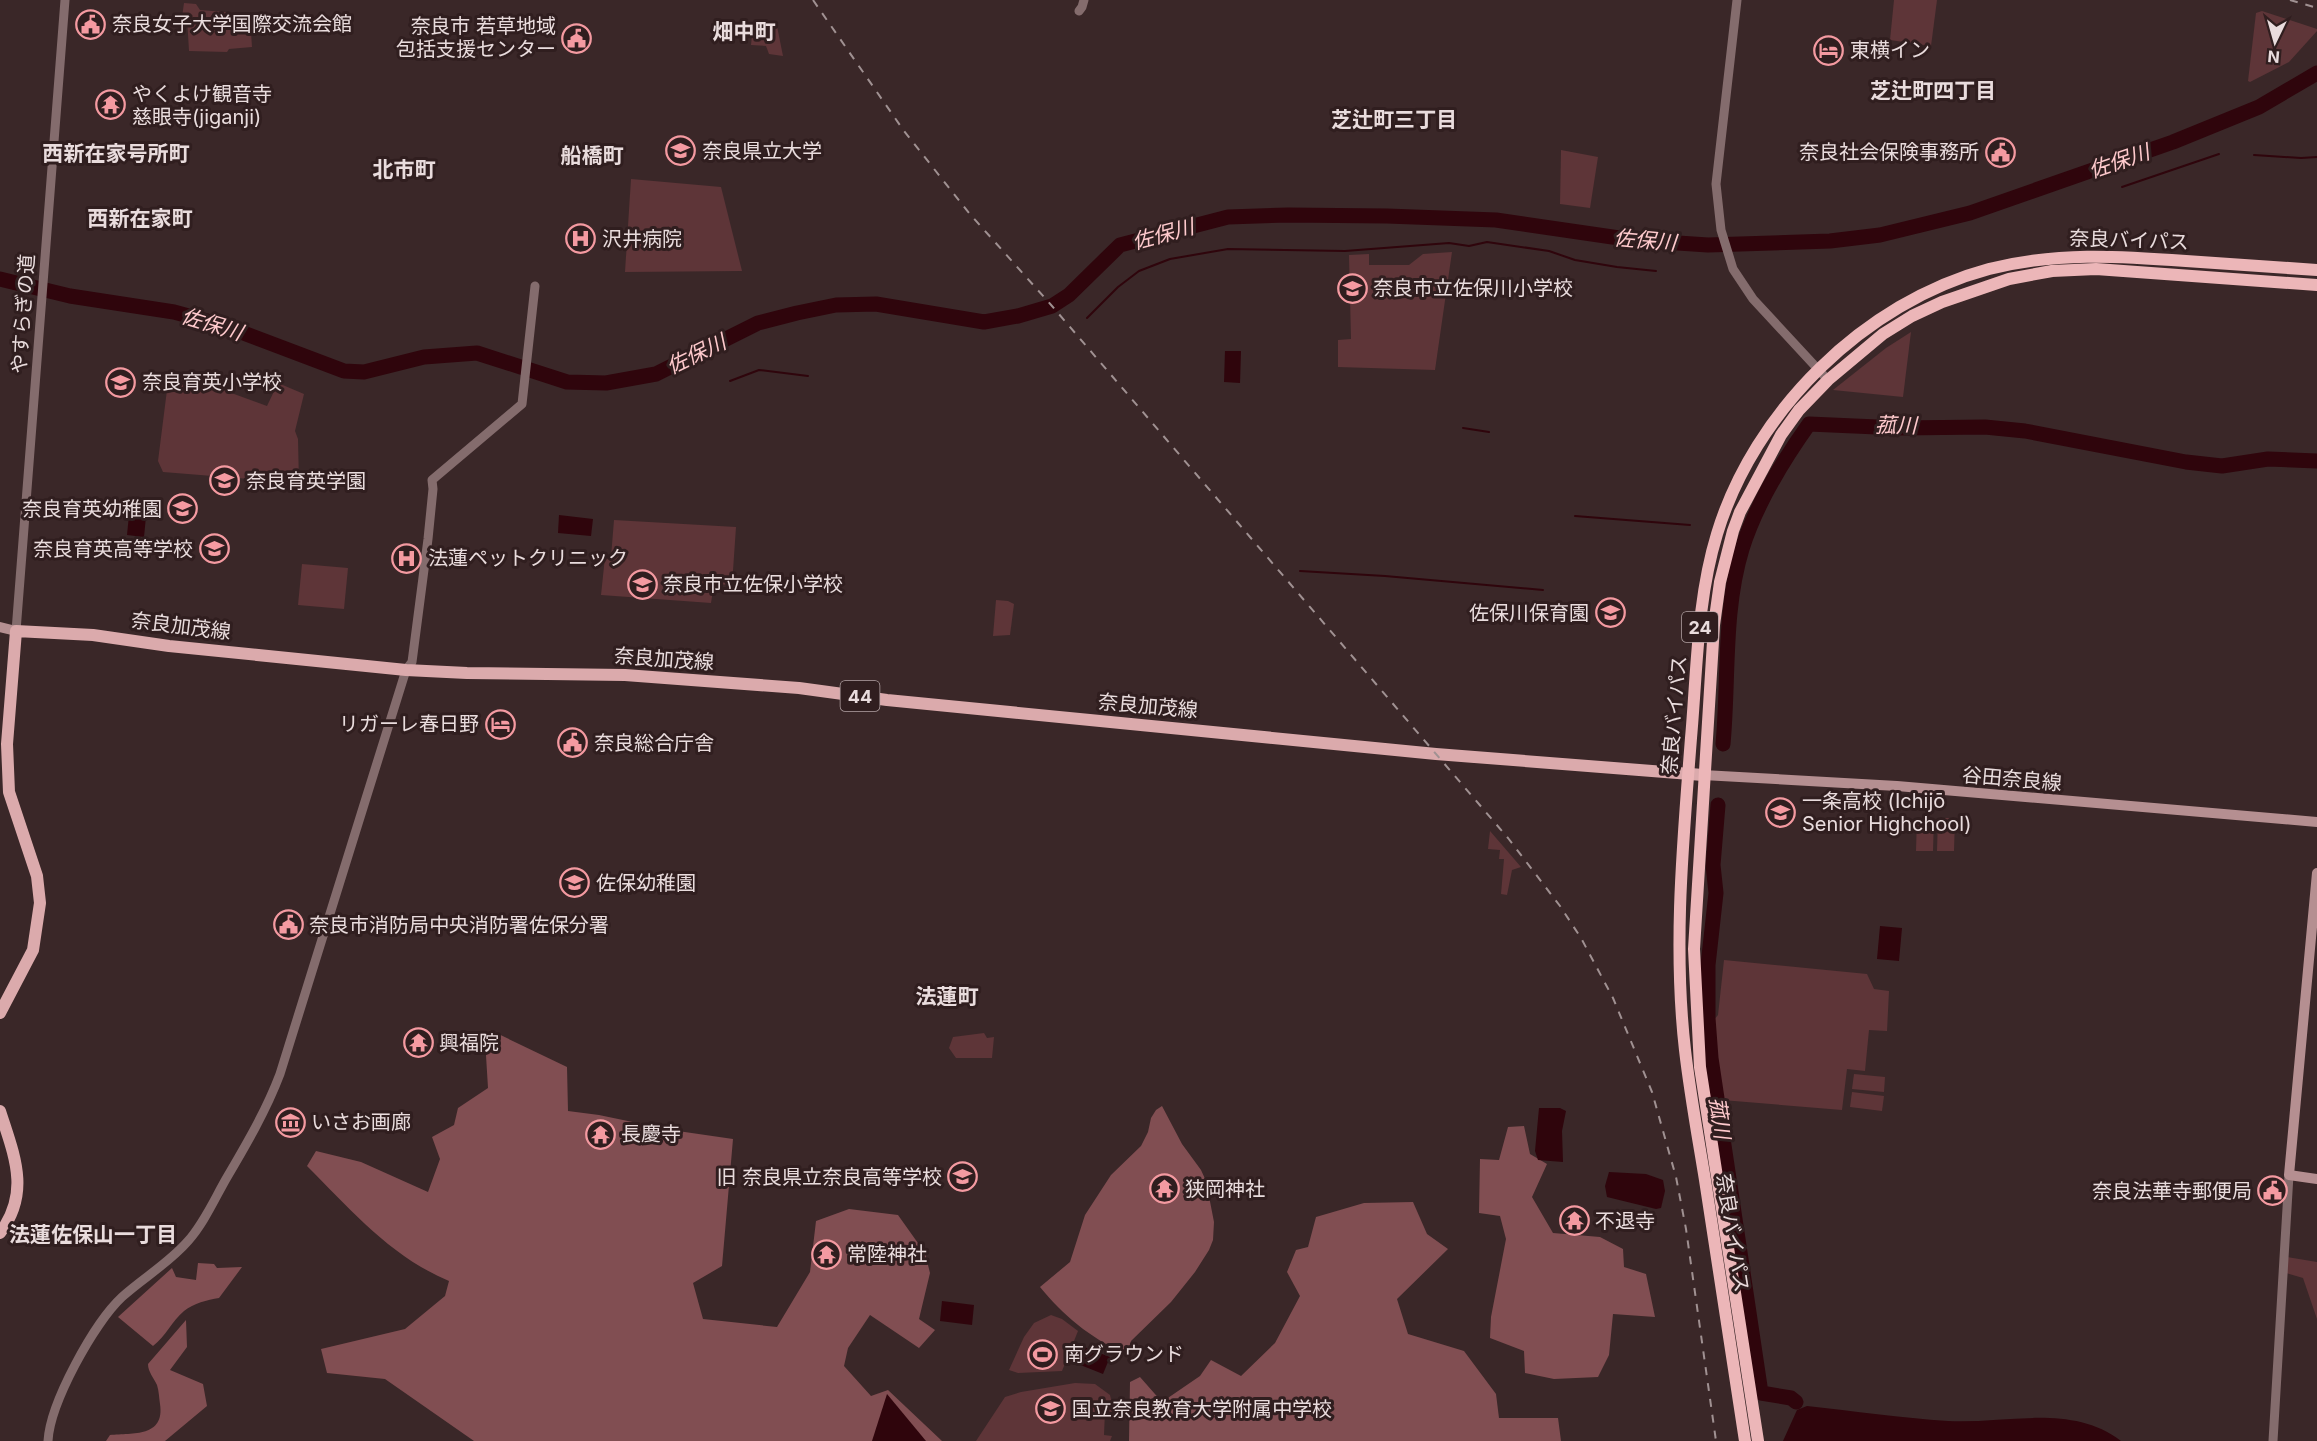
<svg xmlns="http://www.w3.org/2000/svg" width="2317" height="1441" viewBox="0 0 2317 1441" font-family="Inter,'Noto Sans JP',sans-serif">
  <rect width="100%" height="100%" fill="#3a2728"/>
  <g fill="#5e3538">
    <polygon points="1894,0 1937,0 1931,46 1890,40"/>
    <polygon points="184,3 196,4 200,10 249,14 247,31 251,32 252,47 229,49 227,52 189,51 187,18 182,17"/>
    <polygon points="2262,11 2317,29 2317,31 2289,62 2250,82 2248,81 2256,13"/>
    <polygon points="753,25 777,26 783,56 769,54 766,46 751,45"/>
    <polygon points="1561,150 1598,157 1590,208 1560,204"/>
    <polygon points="631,179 721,187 742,271 625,272"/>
    <polygon points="1452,252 1435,370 1338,367 1338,340 1351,339 1349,255 1369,254 1369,265 1409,265 1423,254"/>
    <polygon points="1911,332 1903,397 1833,390 1886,348"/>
    <polygon points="182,375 267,406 278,383 304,394 295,431 298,439 299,483 163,472 158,461 168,382"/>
    <polygon points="614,520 736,527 732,585 714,584 711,603 601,595 605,557 611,557"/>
    <polygon points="302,564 348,568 344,609 298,605"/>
    <polygon points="996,600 1008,601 1014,604 1010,635 993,636"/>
    <polygon points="1917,818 1934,818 1933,851 1916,851"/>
    <polygon points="1938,818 1955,818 1954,851 1937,851"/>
    <polygon points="1490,831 1521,867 1512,870 1507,895 1501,894 1504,859 1499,859 1500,850 1488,849"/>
    <polygon points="1724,960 1867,974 1874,989 1889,991 1887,1031 1869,1030 1865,1071 1847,1069 1842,1110 1722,1100 1713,1021 1718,1015"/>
    <polygon points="984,1033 987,1038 994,1037 992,1058 956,1058 949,1048 953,1037"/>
    <polygon points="1854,1074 1885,1077 1884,1092 1852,1089"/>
    <polygon points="1852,1092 1884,1096 1882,1111 1850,1107"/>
    <polygon points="2287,1257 2317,1262 2317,1319 2303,1278 2286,1273"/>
    <polygon points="1051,1315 1062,1319 1078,1331 1062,1371 1018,1373 1009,1370 1024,1337 1034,1323"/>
    <polygon points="1075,1383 1095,1384 1110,1395 1114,1412 1105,1411 1104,1435 1112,1436 1110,1441 976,1441 1005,1397 1021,1392"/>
  </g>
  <g fill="#814e52">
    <path d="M490 1030 567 1067 568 1111 599 1115 671 1130 733 1139 722 1266 693 1283 703 1319 777 1327 810 1272 816 1221 849 1209 898 1215 925 1253 930 1273 919 1319 935 1330 919 1348 870 1315 848 1348 844 1366 871 1396 888 1390 942 1441H474L385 1379 327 1373 321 1349 405 1329 445 1296 449 1281C390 1256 352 1211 307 1166L316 1151 361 1162 428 1192 440 1159 432 1137 454 1125 458 1108 488 1088 485 1039Z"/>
    <path d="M1162 1106 1182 1144 1201 1170 1206 1181 1214 1222 1213 1240 1209 1250 1195 1272 1171 1302 1131 1341 1128 1351 1123 1352C1091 1339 1062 1314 1040 1287L1070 1262 1085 1215 1111 1175 1141 1146 1148 1132 1151 1118 1156 1110Z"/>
    <polygon points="1524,1126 1530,1154 1547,1164 1532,1197 1553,1233 1600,1237 1623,1249 1624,1267 1646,1274 1655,1317 1613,1314 1609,1355 1598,1377 1554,1379 1525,1373 1524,1351 1490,1338 1491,1317 1506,1239 1500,1216 1479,1213 1480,1159 1499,1160 1508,1127"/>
    <polygon points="1413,1202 1427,1234 1448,1249 1397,1299 1408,1334 1464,1351 1496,1394 1499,1418 1558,1418 1561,1441 1129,1441 1130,1382 1140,1377 1162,1402 1200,1376 1211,1360 1241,1376 1275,1343 1300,1296 1287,1272 1296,1250 1308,1247 1316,1217 1364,1203"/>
    <path d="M198 1263 214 1264 217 1268 242 1267 219 1298C207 1300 194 1303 184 1311 172 1321 166 1336 153 1346L118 1317 172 1268 176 1277 196 1280Z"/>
    <path d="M186 1320 187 1347 170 1370 203 1384 207 1406 165 1441H106L110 1435C133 1433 165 1437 160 1404 159 1398 159 1391 157 1385 154 1378 148 1372 148 1364Z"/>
  </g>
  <g fill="#2f050c">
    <polygon points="1225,351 1241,351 1240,383 1224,382"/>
    <polygon points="130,505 147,506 144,537 127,535"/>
    <polygon points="559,515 593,519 591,536 558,533"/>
    <polygon points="1880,926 1902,928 1899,961 1877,959"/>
    <polygon points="1539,1108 1560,1108 1566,1111 1562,1131 1563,1162 1538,1160 1535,1151"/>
    <polygon points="1609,1172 1646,1174 1663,1180 1665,1191 1661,1208 1656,1209 1607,1197 1605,1186"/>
    <polygon points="942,1301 974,1305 972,1325 940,1321"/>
    <polygon points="1079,1345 1110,1357 1103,1374 1073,1362"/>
    <polygon points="887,1394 926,1441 872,1441"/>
    <path d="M1807 1406C1854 1411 1901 1418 1948 1421 2006 1424 2071 1403 2121 1441H1783L1797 1410Z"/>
  </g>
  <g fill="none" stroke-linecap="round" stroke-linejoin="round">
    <g stroke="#2f050c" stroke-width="2">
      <polyline points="2254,155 2301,158 2317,157"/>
      <polyline points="2122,187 2219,154"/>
      <polyline points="1087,318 1118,287 1139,271 1170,259 1228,249 1345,251 1449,243 1469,246 1487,242 1549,251 1575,260 1617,267 1656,271"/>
      <polyline points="730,381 759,370 808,376"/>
      <polyline points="1463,428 1489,432"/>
      <polyline points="1575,516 1690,525"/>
      <polyline points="1300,571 1385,576 1543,590"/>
    </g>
    <g stroke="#2f050c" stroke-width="15">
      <polyline points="0,279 70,296 174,312 225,326 344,371 364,372 424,357 477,353 567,382 606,383 656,374 758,323 797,313 836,305 876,304 984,322 1018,316 1052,306 1069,295 1120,245 1228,217 1288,215 1387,216 1496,220 1633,240 1708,245 1830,241 1880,235 1970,213 2173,142 2259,107 2317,73"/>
      <path d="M1723 744C1729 680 1723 611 1742 549 1756 504 1782 462 1809 424L1900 428 1985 427 2025 431 2186 462 2222 466 2268 459 2317 461"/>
      <polyline points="1718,805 1713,865 1716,893 1708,965 1708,1018 1711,1058 1761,1393 1791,1398 1796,1402"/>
    </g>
    <g stroke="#846c6d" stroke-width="9">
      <polyline points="1737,0 1716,184 1721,230 1733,269 1753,299 1828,380"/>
      <polyline points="1079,11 1082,7 1084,0"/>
      <polyline points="16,631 65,0"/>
      <path d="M48 1441C50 1403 94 1323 122 1297 143 1278 169 1263 188 1241 204 1223 214 1200 226 1179 246 1145 266 1111 280 1074L406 670 412 662 428 539 433 489 432 480 522 404 535 286"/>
      <polyline points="2273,1441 2289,1175"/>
    </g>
    <g stroke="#b58f91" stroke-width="10">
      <polyline points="0,627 16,631"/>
      <polyline points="1703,775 1897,786 2317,822"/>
      <polyline points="2317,873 2289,1175 2317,1179"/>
    </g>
    <g stroke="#dbaaac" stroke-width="12">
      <polyline points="0,1013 33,950 40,903 37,876 9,792 7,744 16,631 93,635 169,646 406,670 467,673 625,675 799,688 887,700 1436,754 1703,775"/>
      <path d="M0 1111C14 1155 31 1192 0 1233"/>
    </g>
    <g stroke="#ecb6b8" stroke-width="12">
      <path d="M1745 1441C1731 1354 1718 1267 1705 1180 1698 1137 1690 1094 1685 1050 1673 946 1683 842 1691 738 1697 670 1697 599 1717 534 1754 411 1865 302 1989 269 2057 252 2117 256 2186 261 2229 264 2273 267 2317 270"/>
      <polyline points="1758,1441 1700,1067 1694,949 1714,625 1720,582 1733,531 1740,512 1781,435 1799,410 1828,380 1883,334 1912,316 1942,302 2009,279 2052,271 2096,269 2317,285"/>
    </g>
    <g stroke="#a09192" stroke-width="2" stroke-dasharray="8 8" stroke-linecap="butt">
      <polyline points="813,0 904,131 969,213 1052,306 1508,838 1560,906 1581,938 1613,998 1652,1092 1676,1177 1686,1229 1716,1441"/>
      <polyline points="2290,0 2317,8"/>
    </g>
  </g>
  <defs>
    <symbol id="civic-ring" viewBox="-11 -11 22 22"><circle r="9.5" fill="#301e1f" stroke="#f49aa1" stroke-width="1.5"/><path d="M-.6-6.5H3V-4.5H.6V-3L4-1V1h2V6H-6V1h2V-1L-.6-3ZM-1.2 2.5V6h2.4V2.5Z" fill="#f49aa1"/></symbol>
    <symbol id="hotel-ring" viewBox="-11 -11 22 22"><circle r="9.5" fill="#301e1f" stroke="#f49aa1" stroke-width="1.5"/><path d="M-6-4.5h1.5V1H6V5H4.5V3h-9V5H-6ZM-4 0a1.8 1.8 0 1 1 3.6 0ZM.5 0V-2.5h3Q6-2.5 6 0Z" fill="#f49aa1"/></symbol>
    <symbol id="temple-ring" viewBox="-11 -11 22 22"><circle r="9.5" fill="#301e1f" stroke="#f49aa1" stroke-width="1.5"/><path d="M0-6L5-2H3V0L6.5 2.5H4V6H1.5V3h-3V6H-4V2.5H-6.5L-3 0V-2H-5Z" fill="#f49aa1"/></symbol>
    <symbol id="university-ring" viewBox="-11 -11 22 22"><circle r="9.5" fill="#301e1f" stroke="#f49aa1" stroke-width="1.5"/><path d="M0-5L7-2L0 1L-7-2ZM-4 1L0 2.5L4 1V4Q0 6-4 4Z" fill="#f49aa1"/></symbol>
    <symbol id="hospital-ring" viewBox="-11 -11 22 22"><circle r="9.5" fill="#301e1f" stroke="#f49aa1" stroke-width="1.5"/><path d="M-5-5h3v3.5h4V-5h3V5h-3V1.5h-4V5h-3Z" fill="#f49aa1"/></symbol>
    <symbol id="school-ring" viewBox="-11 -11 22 22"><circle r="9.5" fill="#301e1f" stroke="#f49aa1" stroke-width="1.5"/><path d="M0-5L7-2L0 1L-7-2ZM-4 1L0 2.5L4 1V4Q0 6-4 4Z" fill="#f49aa1"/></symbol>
    <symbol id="museum-ring" viewBox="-11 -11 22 22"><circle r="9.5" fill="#301e1f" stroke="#f49aa1" stroke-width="1.5"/><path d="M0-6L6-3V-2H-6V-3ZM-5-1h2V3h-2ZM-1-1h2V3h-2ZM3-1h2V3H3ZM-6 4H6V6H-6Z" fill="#f49aa1"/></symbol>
    <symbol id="stadium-ring" viewBox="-11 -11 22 22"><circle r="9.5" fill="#301e1f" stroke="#f49aa1" stroke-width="1.5"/><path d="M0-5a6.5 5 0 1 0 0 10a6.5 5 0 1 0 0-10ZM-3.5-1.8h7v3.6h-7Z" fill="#f49aa1"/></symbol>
  </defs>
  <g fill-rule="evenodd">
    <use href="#civic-ring" x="74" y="8" width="33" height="33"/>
    <use href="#civic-ring" x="560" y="22" width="33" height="33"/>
    <use href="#hotel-ring" x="1812" y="34" width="33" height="33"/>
    <use href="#temple-ring" x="94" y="88" width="33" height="33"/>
    <use href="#university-ring" x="664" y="134" width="33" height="33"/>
    <use href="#civic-ring" x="1984" y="136" width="33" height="33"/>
    <use href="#hospital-ring" x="564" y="222" width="33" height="33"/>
    <use href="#school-ring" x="1336" y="272" width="33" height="33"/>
    <use href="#school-ring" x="104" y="366" width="33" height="33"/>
    <use href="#school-ring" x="208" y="464" width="33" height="33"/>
    <use href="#school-ring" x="166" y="492" width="33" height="33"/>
    <use href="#school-ring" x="198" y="532" width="33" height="33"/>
    <use href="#hospital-ring" x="390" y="542" width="33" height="33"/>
    <use href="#school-ring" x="626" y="568" width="33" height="33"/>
    <use href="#school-ring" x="1594" y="596" width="33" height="33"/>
    <use href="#hotel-ring" x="484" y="708" width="33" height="33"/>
    <use href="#civic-ring" x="556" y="726" width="33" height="33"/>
    <use href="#school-ring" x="1764" y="796" width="33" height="33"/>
    <use href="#school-ring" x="558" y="866" width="33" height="33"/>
    <use href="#civic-ring" x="272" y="908" width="33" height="33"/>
    <use href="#temple-ring" x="402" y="1026" width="33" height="33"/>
    <use href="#museum-ring" x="274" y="1106" width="33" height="33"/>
    <use href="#temple-ring" x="584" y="1118" width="33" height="33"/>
    <use href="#school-ring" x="946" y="1160" width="33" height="33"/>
    <use href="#temple-ring" x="1148" y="1172" width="33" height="33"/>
    <use href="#civic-ring" x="2256" y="1174" width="33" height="33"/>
    <use href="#temple-ring" x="1558" y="1204" width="33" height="33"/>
    <use href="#temple-ring" x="810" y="1238" width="33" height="33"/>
    <use href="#stadium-ring" x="1026" y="1338" width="33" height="33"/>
    <use href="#school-ring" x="1034" y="1392" width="33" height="33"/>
  </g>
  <g text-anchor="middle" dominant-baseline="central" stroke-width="6" stroke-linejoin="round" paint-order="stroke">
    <g fill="#301e1f" stroke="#b2a3a4" stroke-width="1.5">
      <rect x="1682" y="612" width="36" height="30" rx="4.5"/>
      <rect x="840.5" y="681" width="39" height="30" rx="4.5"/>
    </g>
    <g font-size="18" font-weight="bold" fill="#e9dcdd">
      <text x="1700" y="627">24</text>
      <text x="860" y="696">44</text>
    </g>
    <g font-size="20" fill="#e9dcdd" stroke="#301e1f" text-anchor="start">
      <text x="112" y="24">奈良女子大学国際交流会館</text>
      <text x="556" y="26" text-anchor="end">奈良市 若草地域<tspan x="556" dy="23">包括支援センター</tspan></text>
      <text x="1850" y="50">東横イン</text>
      <text x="132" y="94">やくよけ観音寺<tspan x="132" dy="23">慈眼寺(jiganji)</tspan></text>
      <text x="702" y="151">奈良県立大学</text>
      <text x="1979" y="152" text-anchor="end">奈良社会保険事務所</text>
      <text x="602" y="239">沢井病院</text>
      <text x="1373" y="288">奈良市立佐保川小学校</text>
      <text x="142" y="382">奈良育英小学校</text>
      <text x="246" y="481">奈良育英学園</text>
      <text x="162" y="509" text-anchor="end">奈良育英幼稚園</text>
      <text x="193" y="549" text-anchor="end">奈良育英高等学校</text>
      <text x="428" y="558">法蓮ペットクリニック</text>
      <text x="663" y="584">奈良市立佐保小学校</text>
      <text x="1589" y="613" text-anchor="end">佐保川保育園</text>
      <text x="479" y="724" text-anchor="end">リガーレ春日野</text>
      <text x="594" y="743">奈良総合庁舎</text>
      <text x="1802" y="801">一条高校 (Ichijō<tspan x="1802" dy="23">Senior Highchool)</tspan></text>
      <text x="596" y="883">佐保幼稚園</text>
      <text x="309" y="925">奈良市消防局中央消防署佐保分署</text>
      <text x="439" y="1043">興福院</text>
      <text x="311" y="1122">いさお画廊</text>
      <text x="621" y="1134">長慶寺</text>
      <text x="942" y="1177" text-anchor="end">旧 奈良県立奈良高等学校</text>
      <text x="1185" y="1189">狭岡神社</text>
      <text x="2252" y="1191" text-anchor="end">奈良法華寺郵便局</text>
      <text x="1595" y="1221">不退寺</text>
      <text x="847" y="1254">常陸神社</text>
      <text x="1064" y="1354">南グラウンド</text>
      <text x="1072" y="1409">国立奈良教育大学附属中学校</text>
    </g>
    <g font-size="20" fill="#e9dcdd" stroke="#301e1f">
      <text transform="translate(2129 240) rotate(2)">奈良バイパス</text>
      <text transform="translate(23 314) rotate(-86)">やすらぎの道</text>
      <text transform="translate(181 626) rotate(7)">奈良加茂線</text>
      <text transform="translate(664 659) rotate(4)">奈良加茂線</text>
      <text transform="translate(1148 706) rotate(5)">奈良加茂線</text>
      <text transform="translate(1674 715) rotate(-85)">奈良バイパス</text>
      <text transform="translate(2012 779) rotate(5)">谷田奈良線</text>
      <text transform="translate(1733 1233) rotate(81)">奈良バイパス</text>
    </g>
    <g font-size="21" font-weight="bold" fill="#e9dcdd" stroke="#301e1f">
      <text x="744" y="31">畑中町</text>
      <text x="1933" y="90">芝辻町四丁目</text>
      <text x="1394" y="119">芝辻町三丁目</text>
      <text x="116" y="153">西新在家号所町</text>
      <text x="592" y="155">船橋町</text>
      <text x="404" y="169">北市町</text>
      <text x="140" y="218">西新在家町</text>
      <text x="947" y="996">法蓮町</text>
      <text x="93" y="1234">法蓮佐保山一丁目</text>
    </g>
    <g font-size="21" font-style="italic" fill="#ffcacd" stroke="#301e1f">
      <text transform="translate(2119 161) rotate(-19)">佐保川</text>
      <text transform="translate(1163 234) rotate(-15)">佐保川</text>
      <text transform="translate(1645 240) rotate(5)">佐保川</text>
      <text transform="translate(212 324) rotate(17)">佐保川</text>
      <text transform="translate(696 354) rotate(-26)">佐保川</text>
      <text transform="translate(1896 425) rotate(1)">菰川</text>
      <text transform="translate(1720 1118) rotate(82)">菰川</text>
    </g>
  </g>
  <g transform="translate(2275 42) rotate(185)" stroke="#301e1f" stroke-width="4.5" paint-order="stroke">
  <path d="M0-4.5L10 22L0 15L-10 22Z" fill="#e9dcdd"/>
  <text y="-9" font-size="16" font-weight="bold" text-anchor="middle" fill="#e9dcdd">N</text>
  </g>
</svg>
